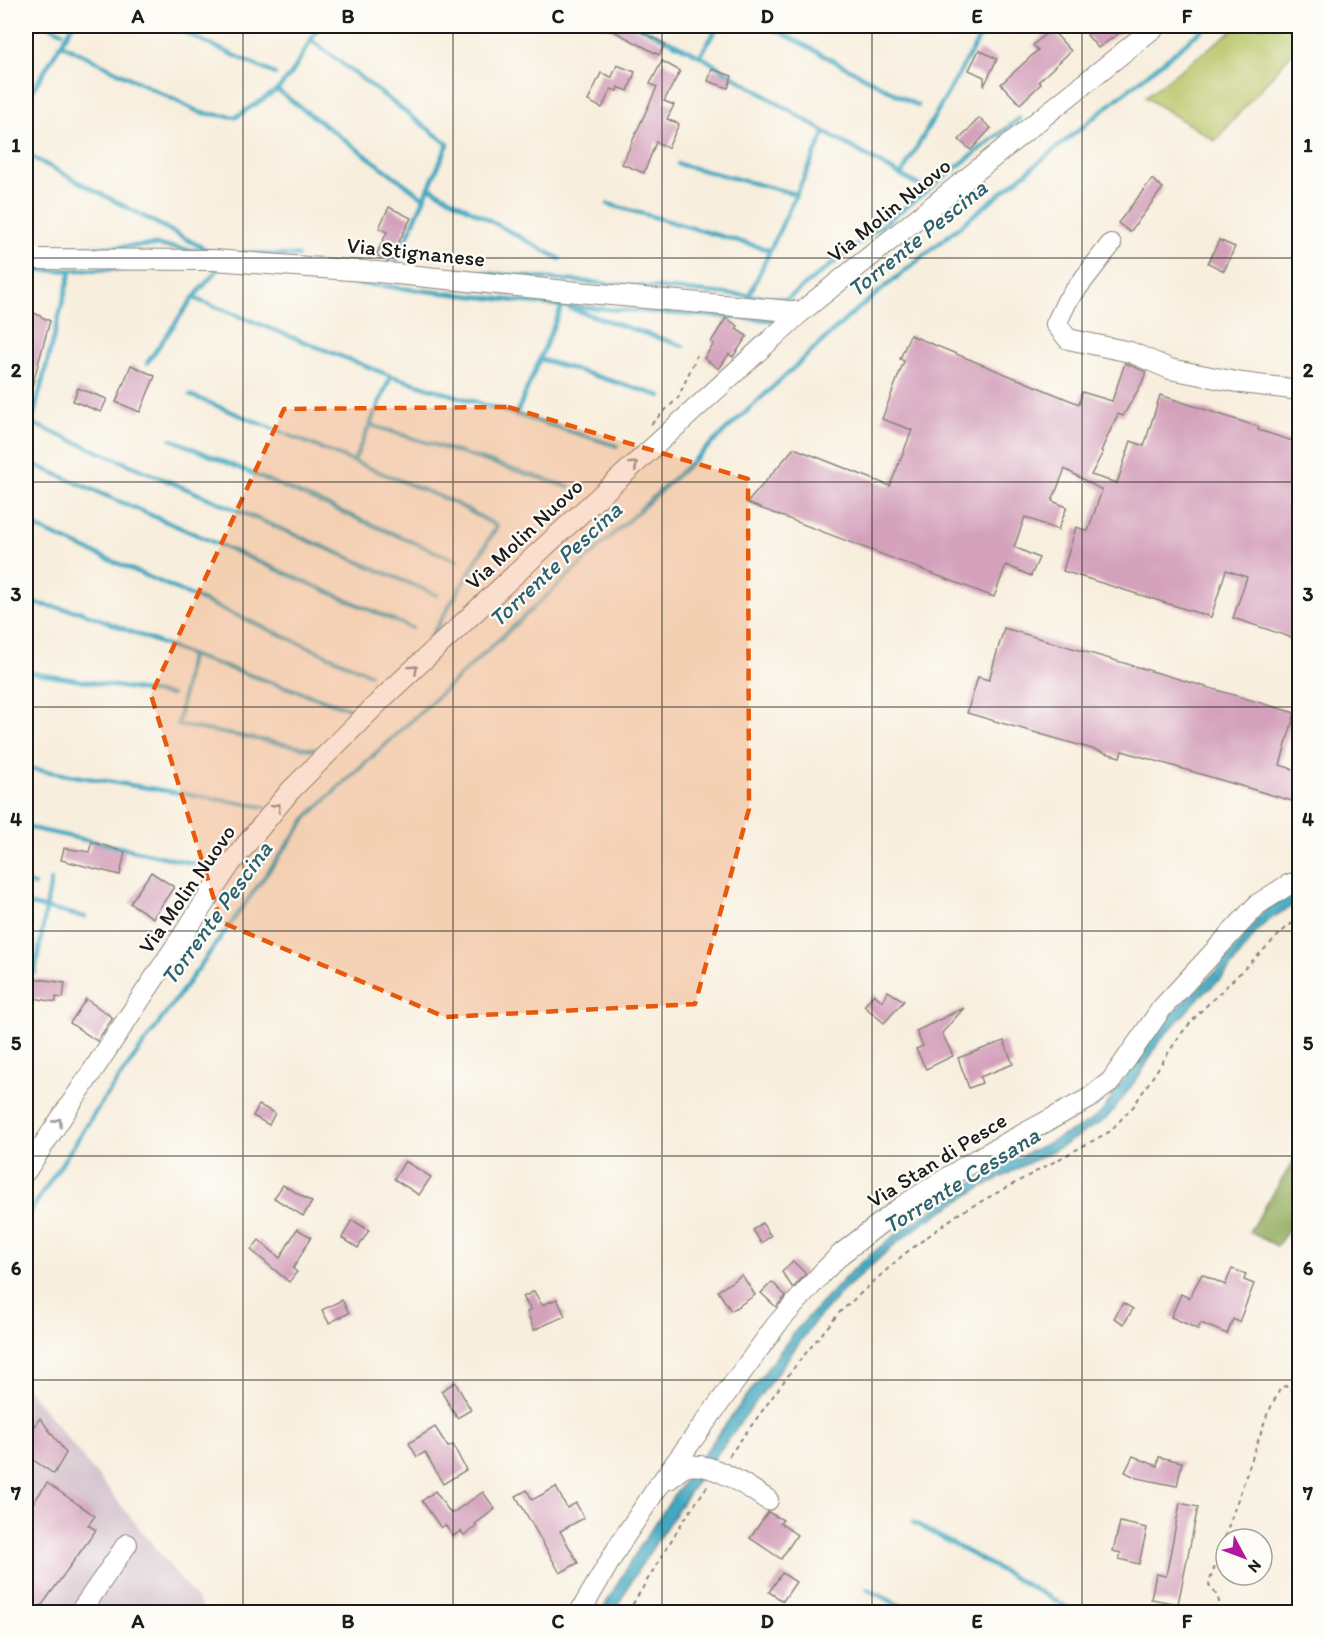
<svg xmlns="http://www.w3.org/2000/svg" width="1325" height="1638" viewBox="0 0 1325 1638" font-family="Itim,sans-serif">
  <rect width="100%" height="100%" fill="#fdfcf7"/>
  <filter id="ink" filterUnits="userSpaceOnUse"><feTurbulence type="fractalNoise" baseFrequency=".0167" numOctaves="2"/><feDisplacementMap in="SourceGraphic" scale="12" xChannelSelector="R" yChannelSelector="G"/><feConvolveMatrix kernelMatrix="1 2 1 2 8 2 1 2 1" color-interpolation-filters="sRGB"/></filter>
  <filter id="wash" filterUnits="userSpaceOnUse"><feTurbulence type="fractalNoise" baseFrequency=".008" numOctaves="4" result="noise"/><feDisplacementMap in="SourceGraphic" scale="24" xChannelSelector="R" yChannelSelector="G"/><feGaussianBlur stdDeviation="1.35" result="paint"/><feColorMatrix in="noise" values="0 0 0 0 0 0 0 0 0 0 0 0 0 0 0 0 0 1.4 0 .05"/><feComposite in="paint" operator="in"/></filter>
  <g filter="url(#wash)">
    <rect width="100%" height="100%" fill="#f8eedd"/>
    <polygon fill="#d1bdc9" points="26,1387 207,1612 26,1612"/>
    <polygon fill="#b7c466" stroke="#6a7041" stroke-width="1.5" points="1238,26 1299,26 1299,45 1215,141 1145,97"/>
    <polygon fill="#91aa5b" stroke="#56633c" stroke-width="1.5" points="1299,1152 1299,1215 1277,1246 1249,1232"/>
    <path fill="#41a9c1" stroke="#2e626e" stroke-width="1.5" d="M1299 890V902L1270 919 1258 930 1225 975 1200 997 1160 1040 1143 1070 1119 1103 1106 1119 1062 1146 980 1188 928 1220 894 1245 841 1293 813 1324 688 1494 638 1570 614 1612H601C656 1512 728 1422 796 1330L852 1270 892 1237 989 1172 1084 1125 1101 1113 1157 1030 1170 1015 1223 964 1259 916 1275 903Z"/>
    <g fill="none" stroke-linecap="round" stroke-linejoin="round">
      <g stroke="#41a9c1" stroke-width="4.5">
        <polyline points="50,26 62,32"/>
        <polyline points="170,26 275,74"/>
        <polyline points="638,26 700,56 825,132 927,190"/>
        <polyline points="769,26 918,106"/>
        <polyline points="311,40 448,144 395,265"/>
        <polyline points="61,44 201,113 236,117 277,90 292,73 319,26"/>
        <polyline points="700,56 718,26"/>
        <polyline points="277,90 424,198"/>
        <polyline points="26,101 72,26"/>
        <polyline points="26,154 211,252"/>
        <polyline points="678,164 796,194"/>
        <polyline points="901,175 982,33 969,26"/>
        <polyline points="429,187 560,259"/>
        <polyline points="608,204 770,250"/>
        <polyline points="43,250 156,245 197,251"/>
        <polyline points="244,253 298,256"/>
        <polyline points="26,271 133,269"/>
        <polyline points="459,271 787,299 1020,118"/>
        <polyline points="282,275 562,306 772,320"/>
        <polyline points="749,296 825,132"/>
        <polyline points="193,298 391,376 617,446"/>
        <polyline points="569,308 683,346"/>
        <polyline points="540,359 661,396"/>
        <polyline points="147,363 193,298 219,268"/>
        <polyline points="190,395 453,502 497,526 429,640"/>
        <polyline points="516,415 565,299"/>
        <polyline points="31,423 437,595"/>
        <polyline points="371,425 569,487"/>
        <polyline points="171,439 457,561"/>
        <polyline points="26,445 71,270"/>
        <polyline points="26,461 412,628"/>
        <polyline points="354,461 391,376"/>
        <polyline points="26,523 370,674"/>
        <polyline points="26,602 82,612 190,655 354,710"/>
        <polyline points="190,655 178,725 317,750"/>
        <polyline points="26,672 171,695"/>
        <polyline points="26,768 265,807"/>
        <polyline points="26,827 215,868"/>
        <polyline points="26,882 34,885"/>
        <polyline points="26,904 85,917"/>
        <polyline points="35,973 51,880"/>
        <polyline points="26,1218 102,1102 309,815 853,313 1207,26"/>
        <polyline points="913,1522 1076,1612"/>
        <polyline points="867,1589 913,1612"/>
      </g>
    </g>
    <g id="blocks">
      <g fill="#d4a1bb">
        <polygon points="604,26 630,26 665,44 659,55"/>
        <polygon points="1099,26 1129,26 1098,48 1087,35"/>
        <polygon points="1051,29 1071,51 1039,81 1041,84 1020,104 1001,84 1038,50 1033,45"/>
        <polygon points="979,50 997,59 984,86 984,77 969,70"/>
        <polygon points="662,61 680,71 664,101 674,105 667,119 679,124 668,148 656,142 644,173 622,164 657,87 650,84"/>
        <polygon points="617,65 635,72 628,91 618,87 617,91 611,89 602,108 588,101 601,73 612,77"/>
        <polygon points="712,69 732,76 728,88 708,81"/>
        <polygon points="979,118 991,128 971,150 959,140"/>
        <polygon points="1152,179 1163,188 1130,232 1118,223"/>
        <polygon points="389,207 411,218 389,261 376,255 387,232 379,228"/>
        <polygon points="1219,240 1235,247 1224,271 1208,263"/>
        <polygon points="26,309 50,321 29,397 26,396"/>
        <polygon points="726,318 738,326 736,329 747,336 733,357 729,354 719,369 704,358 714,344 711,342"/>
        <polygon points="910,335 1079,404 1082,392 1112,401 1125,363 1146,372 1142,383 1123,416 1118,414 1101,451 1103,452 1091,475 1117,483 1131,441 1144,446 1160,395 1259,427 1258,430 1299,443 1299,640 1233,618 1247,577 1226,570 1211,617 1063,571 1076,527 1088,531 1102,490 1065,469 1052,501 1067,507 1058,530 1025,517 1014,547 1039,558 1031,576 1006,565 994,597 747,503 794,448 890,486 912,430 882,419 904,361 900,359"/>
        <polygon points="131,365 155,376 140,412 116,402"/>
        <polygon points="78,388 107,399 101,412 73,401"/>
        <polygon points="1004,628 1295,713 1280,765 1299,771 1299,803 1122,751 1120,757 967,713 978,677 989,680"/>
        <polygon points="92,842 125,852 120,875 61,860 64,848 89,852"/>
        <polygon points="151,872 174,887 153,918 130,903"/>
        <polygon points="26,977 65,983 63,998 56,997 56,1002 28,997 28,995 26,994"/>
        <polygon points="888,991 904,1001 884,1023 864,1006 874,994 882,1001"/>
        <polygon points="86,999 113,1018 97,1041 70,1023"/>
        <polygon points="964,1008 942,1033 953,1056 926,1069 916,1049 923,1046 916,1031"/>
        <polygon points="1004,1041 1013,1064 980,1077 982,1083 969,1088 958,1058"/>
        <polygon points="259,1105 275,1113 269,1125 253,1116"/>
        <polygon points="405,1161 431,1177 419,1195 394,1179"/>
        <polygon points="283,1185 312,1202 303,1216 274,1198"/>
        <polygon points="352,1220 369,1230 358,1248 342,1238"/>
        <polygon points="762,1223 771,1236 761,1243 753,1230"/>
        <polygon points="297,1229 311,1237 293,1269 297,1272 289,1282 251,1250 259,1240 280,1258"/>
        <polygon points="793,1261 806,1274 793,1288 782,1272"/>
        <polygon points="1232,1269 1246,1274 1244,1280 1254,1284 1239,1322 1233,1319 1227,1334 1201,1323 1198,1329 1171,1317 1181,1294 1189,1298 1202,1274 1225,1285"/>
        <polygon points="742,1275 755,1295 731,1311 718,1291"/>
        <polygon points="772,1282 786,1296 776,1307 761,1293"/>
        <polygon points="534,1291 542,1305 557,1299 565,1316 534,1330 527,1312 531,1310 523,1297"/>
        <polygon points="342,1300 349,1313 329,1323 322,1310"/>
        <polygon points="1123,1303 1133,1309 1124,1324 1114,1318"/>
        <polygon points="455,1382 471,1410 457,1418 441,1391"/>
        <polygon points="26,1412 35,1426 40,1418 66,1453 54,1474 26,1455"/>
        <polygon points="435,1427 448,1447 453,1445 466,1470 443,1484 425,1452 417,1457 409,1443"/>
        <polygon points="1133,1456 1157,1466 1159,1457 1182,1462 1177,1486 1137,1478 1125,1472"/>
        <polygon points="47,1483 95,1516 88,1525 96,1530 37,1612 26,1612 26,1513"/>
        <polygon points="556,1487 567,1508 576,1503 584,1518 560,1531 578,1563 560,1573 516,1496 527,1490 532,1500"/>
        <polygon points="435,1491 451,1514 483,1492 495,1509 475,1524 477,1526 464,1535 461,1531 453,1536 445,1525 441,1528 422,1501"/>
        <polygon points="1180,1503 1198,1507 1178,1604 1151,1599 1156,1574 1166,1576"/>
        <polygon points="768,1512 783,1520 780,1523 797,1535 781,1559 750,1538"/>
        <polygon points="1120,1522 1147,1528 1139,1564 1119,1559 1121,1553 1113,1551"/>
        <polygon points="782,1573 796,1582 783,1601 769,1592"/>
      </g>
    </g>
  </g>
  <g filter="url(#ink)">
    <use href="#blocks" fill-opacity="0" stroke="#8a857c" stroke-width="1.5"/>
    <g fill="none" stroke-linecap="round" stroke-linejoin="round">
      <defs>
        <g id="minor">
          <polyline points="1111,244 1067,301 1056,324 1068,339 1130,352 1170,369 1242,383 1300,390"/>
          <polyline points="26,259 214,260 377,272 566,291 801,312"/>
          <polyline points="26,1171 231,863 290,791 386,695 554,538 801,312 1156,26"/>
          <path d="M669 1479C675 1474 681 1467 689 1466 713 1462 748 1487 768 1500"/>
          <polyline points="80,1612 127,1544"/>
          <polyline points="580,1612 621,1542 655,1491 777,1324 823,1272 841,1254 901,1207 977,1159 1088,1099 1111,1081 1162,1008 1258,904 1288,885 1300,881"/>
        </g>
      </defs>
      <use href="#minor" stroke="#8a857c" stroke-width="22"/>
      <g stroke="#8a857c" stroke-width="2" stroke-dasharray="4.5 4.5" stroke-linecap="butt">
        <polyline points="651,424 678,398 697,355"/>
        <polyline points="729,1456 796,1365 839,1313 903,1255 958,1214 1109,1132 1133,1107 1180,1035 1199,1013 1288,926 1300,919"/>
        <polyline points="628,1612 680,1526 708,1485"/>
        <path d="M1219 1612C1221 1601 1217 1594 1209 1586L1210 1580 1267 1415 1281 1387 1286 1386 1300 1394"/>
      </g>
      <use href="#minor" stroke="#fff" stroke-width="20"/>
    </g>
    <defs><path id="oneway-chevron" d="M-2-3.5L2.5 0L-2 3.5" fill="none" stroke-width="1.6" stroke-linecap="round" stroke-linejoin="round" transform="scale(1.5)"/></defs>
    <g stroke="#999">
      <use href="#oneway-chevron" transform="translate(634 465) rotate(-42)"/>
      <use href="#oneway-chevron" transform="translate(414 669) rotate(-43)"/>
      <use href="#oneway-chevron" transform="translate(277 807) rotate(-50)"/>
      <use href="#oneway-chevron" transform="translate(58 1122) rotate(-56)"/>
    </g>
  </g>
  <path fill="#e8590c" fill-opacity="0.2" stroke="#e8590c" stroke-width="4.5" stroke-dasharray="12 8" stroke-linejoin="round" d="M508 407 748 479 749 809 695 1004 445 1017 221 922 151 695 284 409Z"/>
  <path fill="none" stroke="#1c1c1c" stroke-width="1.5" stroke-opacity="0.55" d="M243 26V1612M453 26V1612M662 26V1612M872 26V1612M1082 26V1612M26 258H1300M26 482H1300M26 707H1300M26 931H1300M26 1156H1300M26 1380H1300"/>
  <g text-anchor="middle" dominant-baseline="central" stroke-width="4.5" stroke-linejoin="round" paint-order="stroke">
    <g font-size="22" fill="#1c1c1c" stroke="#fdfcf7">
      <text transform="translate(889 210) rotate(-39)">Via Molin Nuovo</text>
      <text transform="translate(416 252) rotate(6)">Via Stignanese</text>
      <text transform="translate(524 534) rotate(-43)">Via Molin Nuovo</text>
      <text transform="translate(187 889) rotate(-55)">Via Molin Nuovo</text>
      <text transform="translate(937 1160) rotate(-32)">Via Stan di Pesce</text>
    </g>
    <g font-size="24" font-style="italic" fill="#2e626e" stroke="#fdfcf7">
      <text transform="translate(917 238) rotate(-39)">Torrente Pescina</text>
      <text transform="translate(555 564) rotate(-43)">Torrente Pescina</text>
      <text transform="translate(216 913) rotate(-54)">Torrente Pescina</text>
      <text transform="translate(961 1180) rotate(-32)">Torrente Cessana</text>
    </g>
  </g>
  <rect width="1325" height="1638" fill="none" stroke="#fdfcf7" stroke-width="66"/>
  <g transform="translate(1244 1557) rotate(131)"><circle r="28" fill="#fdfcf7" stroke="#a3a29f" stroke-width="1.5"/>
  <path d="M0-4.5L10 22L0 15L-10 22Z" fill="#b5179e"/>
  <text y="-9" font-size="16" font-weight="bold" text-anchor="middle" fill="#1c1c1c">N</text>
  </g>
  <rect x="33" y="33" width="1259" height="1572" fill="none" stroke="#1c1c1c" stroke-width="2"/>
  <g font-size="20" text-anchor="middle" font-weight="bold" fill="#1c1c1c">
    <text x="138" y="23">A</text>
    <text x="348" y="23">B</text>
    <text x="558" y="23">C</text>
    <text x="767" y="23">D</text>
    <text x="977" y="23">E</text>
    <text x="1187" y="23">F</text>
    <text x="16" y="152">1</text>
    <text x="1308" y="152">1</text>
    <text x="16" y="377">2</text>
    <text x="1308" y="377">2</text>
    <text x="16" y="601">3</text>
    <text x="1308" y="601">3</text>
    <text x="16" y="826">4</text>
    <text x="1308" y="826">4</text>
    <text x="16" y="1050">5</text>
    <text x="1308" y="1050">5</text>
    <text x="16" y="1275">6</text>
    <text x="1308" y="1275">6</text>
    <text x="16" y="1500">7</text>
    <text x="1308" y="1500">7</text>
    <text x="138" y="1628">A</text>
    <text x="348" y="1628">B</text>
    <text x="558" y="1628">C</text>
    <text x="767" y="1628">D</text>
    <text x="977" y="1628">E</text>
    <text x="1187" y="1628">F</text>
  </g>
</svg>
